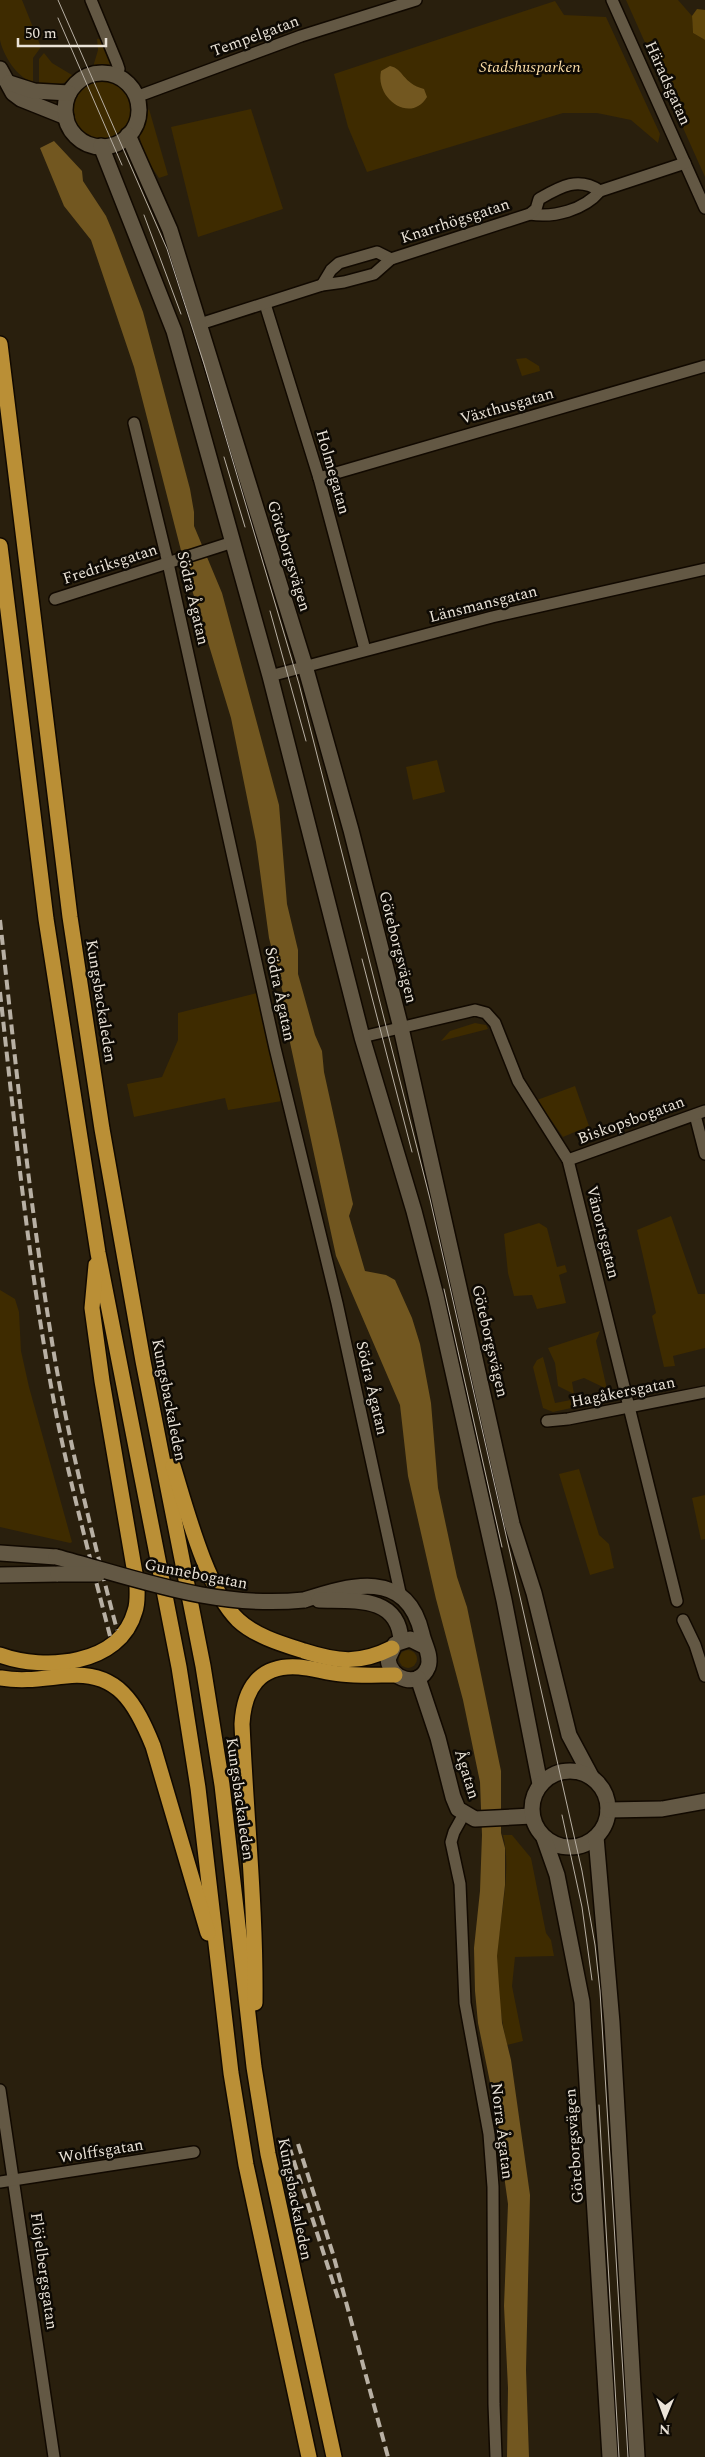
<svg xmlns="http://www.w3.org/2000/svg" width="705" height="2457" viewBox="0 0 705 2457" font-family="Spectral,serif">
  <rect width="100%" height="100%" fill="#291f0d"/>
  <g fill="#3e2b00">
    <path d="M0 0H22L41 47 33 58V82C17 78 3 55 0 40 0 27 0 12 0 0Z"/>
    <polygon points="626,0 678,0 692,16 693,33 705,40 705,177"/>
    <polygon points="555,1 564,15 606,17 660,134 658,143 631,120 597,113 563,113 367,172 348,127 334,74"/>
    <polygon points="102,38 114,69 113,70 93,67 98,50 97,39"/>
    <polygon points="44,53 52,63 72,75 71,80 53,87 39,85 39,59"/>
    <circle cx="102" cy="110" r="29"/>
    <path d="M149 109 168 175 159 178C144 156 130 134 149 109Z"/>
    <polygon points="251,109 283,209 198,237 171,127"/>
    <polygon points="526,358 539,366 540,371 522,376 516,359"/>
    <polygon points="437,760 445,792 413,800 406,767"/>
    <polygon points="257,993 282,1101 228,1110 225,1098 134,1117 127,1084 162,1077 178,1040 178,1013"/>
    <polygon points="475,1023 486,1025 488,1029 441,1041 450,1031"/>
    <polygon points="575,1086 589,1126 563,1137 537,1100"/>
    <polygon points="671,1216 698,1294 705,1294 705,1348 673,1356 675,1366 664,1367 652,1316 656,1313 637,1230"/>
    <polygon points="539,1223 547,1228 557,1267 565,1265 567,1272 559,1275 566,1303 537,1309 532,1295 514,1296 508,1273 504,1234"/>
    <polygon points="0,1290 15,1299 19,1312 21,1351 29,1387 70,1535 72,1542 70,1543 0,1527"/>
    <polygon points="600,1331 596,1341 607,1389 584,1378 572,1382 574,1394 558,1386 555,1363 548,1348"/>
    <polygon points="543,1357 555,1403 602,1394 608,1396 608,1400 553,1412 543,1408 533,1367 537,1360"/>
    <polygon points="579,1469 599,1535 609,1544 614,1568 590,1575 559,1474"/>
    <polygon points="705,1495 705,1539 701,1540 692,1498"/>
    <circle cx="408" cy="1659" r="9"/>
    <path d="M503 1835H512L531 1858 546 1933 551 1940 554 1956 515 1957 512 1986 523 2041 507 2045C501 2016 495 1983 497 1953 500 1917 512 1870 503 1835Z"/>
  </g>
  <polygon fill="#60460a" points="697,9 705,10 705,40 693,33 692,16"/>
  <g fill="#725720">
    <path d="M390 66C404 69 402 83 424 89L427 97C411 124 375 99 381 71Z"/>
    <polygon points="54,141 82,171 83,181 106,216 114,235 143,312 190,489 194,512 194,526 222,593 279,805 287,904 298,950 298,974 315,1035 322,1051 324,1072 353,1204 349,1216 365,1271 386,1275 395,1280 412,1318 420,1344 431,1403 438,1488 457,1577 467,1607 501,1771 501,1833 505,1848 505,1885 497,1956 499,1986 502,2023 511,2060 530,2195 526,2370 529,2457 507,2457 508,2388 504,2306 508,2204 493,2097 478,2023 475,1991 474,1948 480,1891 482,1835 480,1782 463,1700 436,1599 408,1476 400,1405 336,1256 283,1010 283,993 269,938 256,842 231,718 186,570 134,367 91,240 64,206 40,148"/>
  </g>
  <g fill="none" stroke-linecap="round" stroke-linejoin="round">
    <defs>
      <g id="street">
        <polyline points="91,0 117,63 119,69 116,76"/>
        <polyline points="612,0 705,208"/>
        <polyline points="136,97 301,36 416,0"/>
        <path d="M530 214C554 218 584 210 600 191L685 163"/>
        <polyline points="322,285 331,270 339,263 377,252 391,259"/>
        <polyline points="265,304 319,478 365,650"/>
        <path d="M200 324 322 285 344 282 374 274 391 259 530 214 536 209 539 199C560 187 578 176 600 191"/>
        <polyline points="134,423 168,563 275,1048 337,1303 401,1597"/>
        <polyline points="319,478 705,366"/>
        <polyline points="55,599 233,542"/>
        <polyline points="270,676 492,617 705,569"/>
        <polyline points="362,1037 475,1010 486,1013 495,1023 518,1081 568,1160 677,1601"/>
        <polyline points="695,1115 705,1154"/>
        <polyline points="568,1160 705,1111"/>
        <polyline points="547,1421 568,1419 705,1392"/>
        <polyline points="683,1620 695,1645 705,1676"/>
        <polyline points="464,1814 454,1832 451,1842 460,1884 465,2003 489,2134 493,2187 494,2404 496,2457"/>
        <polyline points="0,2090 54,2457"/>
        <polyline points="0,2182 194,2152"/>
      </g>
      <g id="secondary">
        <polyline points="0,69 13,93 21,99 66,117"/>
        <circle cx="102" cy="110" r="37"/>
        <polyline points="9,83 34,91 69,93"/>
        <polyline points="128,135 170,230 305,666 351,830 401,1028 512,1524 534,1593 569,1735 592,1778"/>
        <polyline points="101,146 174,331 270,676 362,1037 414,1211 436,1296 504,1600 540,1784"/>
        <polyline points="0,1553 56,1557"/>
        <polyline points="0,1575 58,1574"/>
        <path d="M304 1600C350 1585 407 1568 422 1634 424 1644 432 1656 428 1667 419 1689 390 1680 388 1659L395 1644 410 1639 424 1646"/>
        <path d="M319 1600C353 1601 399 1595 401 1641"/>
        <polyline points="418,1678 438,1738 453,1797 458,1809 475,1819 532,1816"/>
        <circle cx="570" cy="1809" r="38"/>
        <polyline points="608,1810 662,1809 705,1801"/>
        <polyline points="596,1837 612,2023 637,2457"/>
        <polyline points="544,1838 557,1875 582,2002 610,2457"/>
      </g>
      <g id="highway">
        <polyline points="0,344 70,917 102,1129 143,1361 203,1666 222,1785 254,2067 268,2154 334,2457"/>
        <polyline points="0,546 46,919 98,1253 179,1667 198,1788 231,2073 246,2165 309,2457"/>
        <path d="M173 1466C186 1508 207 1590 238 1620 255 1636 282 1644 304 1651 338 1662 360 1664 392 1648"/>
        <path d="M0 1655C44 1671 120 1666 135 1611 138 1603 137 1593 137 1585L102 1381 92 1308 96 1265"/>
        <path d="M1 1678C24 1682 44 1678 66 1676 118 1670 136 1704 153 1746L208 1933"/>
        <path d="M255 2003C256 1909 246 1817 242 1724 244 1689 259 1664 299 1667 313 1668 327 1673 341 1674 359 1676 377 1675 395 1675"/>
      </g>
    </defs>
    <use href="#street" stroke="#110900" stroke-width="14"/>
    <use href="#secondary" stroke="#110900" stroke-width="18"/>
    <use href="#highway" stroke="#110900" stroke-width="18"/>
    <use href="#street" stroke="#635844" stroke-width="11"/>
    <use href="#secondary" stroke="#635844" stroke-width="15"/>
    <use href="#highway" stroke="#ba8f36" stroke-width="15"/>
    <g stroke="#b8b0a4" stroke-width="1">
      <polyline points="58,0 167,249 204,364 299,684 430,1199 582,1871 595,1945 600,1991 628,2457"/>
      <polyline points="58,18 122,165"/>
      <polyline points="144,215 181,314"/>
      <polyline points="224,457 245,527"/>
      <polyline points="270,611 306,741"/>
      <polyline points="362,959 412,1152"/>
      <polyline points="444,1289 502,1547"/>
      <polyline points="562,1815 582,1907 592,1980"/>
      <polyline points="599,2105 619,2457"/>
    </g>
    <g stroke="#b8b0a4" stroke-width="4" stroke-dasharray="10 5" stroke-linecap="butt">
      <path d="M0 920C16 1065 30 1210 54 1354 70 1447 93 1538 117 1630"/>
      <path d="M0 992C16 1136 30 1281 58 1423 73 1495 92 1565 110 1636"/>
      <polyline points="298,2144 333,2254 388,2457"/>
      <polyline points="289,2146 338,2298"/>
    </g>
    <defs>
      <g id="secondary-bridge">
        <path d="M56 1557C139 1579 215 1609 304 1600"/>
        <polyline points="58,1574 98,1574"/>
      </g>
    </defs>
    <use href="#secondary-bridge" stroke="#110900" stroke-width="18" stroke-linecap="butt"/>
    <use href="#secondary-bridge" stroke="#635844" stroke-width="15"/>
  </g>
  <g text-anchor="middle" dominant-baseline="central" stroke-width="5" stroke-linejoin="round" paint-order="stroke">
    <g font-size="16" fill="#eae3d8" stroke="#0e0a04">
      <text transform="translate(255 36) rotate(-20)">Tempelgatan</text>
      <text transform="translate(668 83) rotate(66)">Häradsgatan</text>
      <text transform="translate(455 221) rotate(-18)">Knarrhögsgatan</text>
      <text transform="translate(507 406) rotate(-16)">Växthusgatan</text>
      <text transform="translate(333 472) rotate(74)">Holmegatan</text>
      <text transform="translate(289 556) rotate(73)">Göteborgsvägen</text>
      <text transform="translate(110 564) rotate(-18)">Fredriksgatan</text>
      <text transform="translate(193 598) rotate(77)">Södra Ågatan</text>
      <text transform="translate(483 604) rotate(-14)">Länsmansgatan</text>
      <text transform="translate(398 947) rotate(76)">Göteborgsvägen</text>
      <text transform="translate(280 994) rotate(78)">Södra Ågatan</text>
      <text transform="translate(101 1001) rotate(81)">Kungsbackaleden</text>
      <text transform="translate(631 1120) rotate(-20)">Biskopsbogatan</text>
      <text transform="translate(603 1232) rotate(76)">Vänortsgatan</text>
      <text transform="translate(490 1341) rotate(77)">Göteborgsvägen</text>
      <text transform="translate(372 1388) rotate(77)">Södra Ågatan</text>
      <text transform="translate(623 1392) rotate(-11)">Hagåkersgatan</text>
      <text transform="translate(169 1400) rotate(79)">Kungsbackaleden</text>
      <text transform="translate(196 1574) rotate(11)">Gunnebogatan</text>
      <text transform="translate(467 1774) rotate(73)">Ågatan</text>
      <text transform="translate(240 1799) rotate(82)">Kungsbackaleden</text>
      <text transform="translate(502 2131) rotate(83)">Norra Ågatan</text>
      <text transform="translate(574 2146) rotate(-94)">Göteborgsvägen</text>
      <text transform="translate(101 2151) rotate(-9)">Wolffsgatan</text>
      <text transform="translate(295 2199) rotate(79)">Kungsbackaleden</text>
      <text transform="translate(44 2271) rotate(82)">Flöjelbergsgatan</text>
    </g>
    <g font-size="16" font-style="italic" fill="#fbdda6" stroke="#0e0a04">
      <text x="530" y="67">Stadshusparken</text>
    </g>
  </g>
  <g transform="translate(665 2417) rotate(181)" stroke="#0e0a04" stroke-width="4" paint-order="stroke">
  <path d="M0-4L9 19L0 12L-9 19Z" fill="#eae3d8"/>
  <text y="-8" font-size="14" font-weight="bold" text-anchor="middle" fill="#eae3d8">N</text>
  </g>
  <path d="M18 38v8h88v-8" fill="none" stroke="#eae3d8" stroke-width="2.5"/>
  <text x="25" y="38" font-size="15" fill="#eae3d8" stroke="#0e0a04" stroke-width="4" paint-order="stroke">50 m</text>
</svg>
